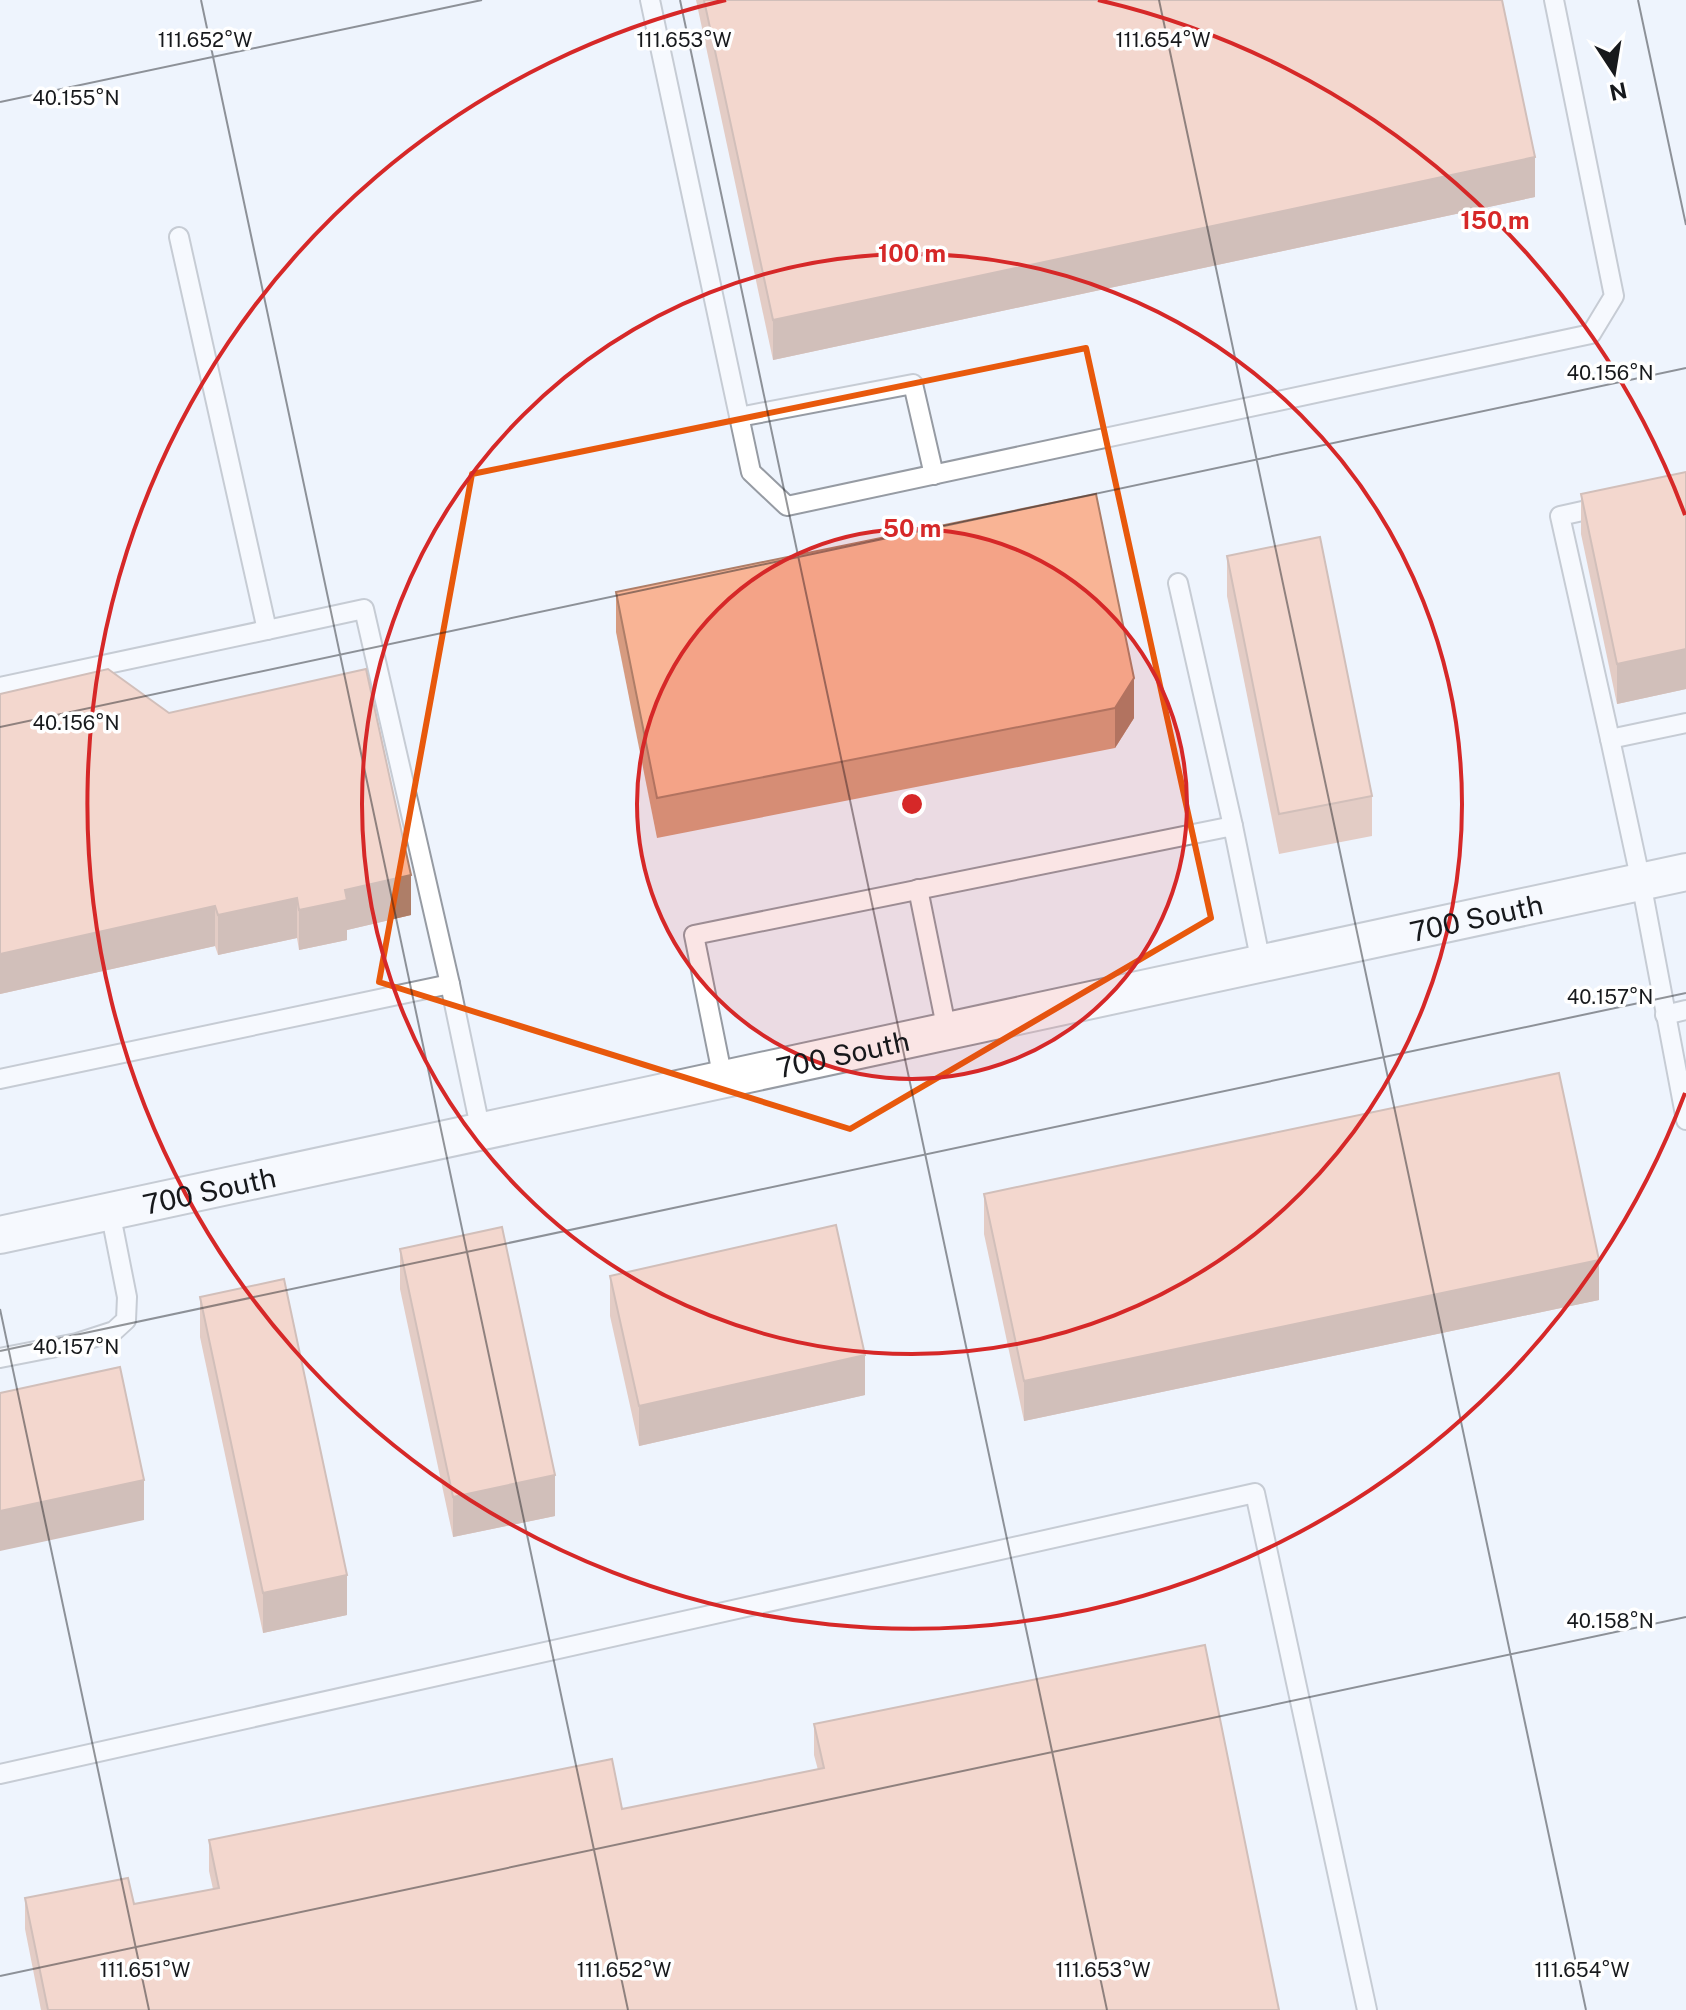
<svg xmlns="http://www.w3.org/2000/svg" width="1686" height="2010" viewBox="0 0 1686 2010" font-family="'Public Sans',sans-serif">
  <rect width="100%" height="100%" fill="#eef4fd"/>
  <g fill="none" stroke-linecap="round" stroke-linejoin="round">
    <defs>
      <g id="service">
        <polyline points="650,0 751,472 787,506 1591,334 1614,296 1554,0"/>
        <polyline points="739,417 913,384 934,475"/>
        <polyline points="1605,506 1560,516 1610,739"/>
        <polyline points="1178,583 1233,826"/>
        <polyline points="267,630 364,609 450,984"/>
        <polyline points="0,687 267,630 179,237"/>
        <polyline points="1686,723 1610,739 1641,882 1686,1120"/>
        <polyline points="918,889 947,1031"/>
        <polyline points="1665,1015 1686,1010"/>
        <polyline points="0,1079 450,984 481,1132"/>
        <polyline points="723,1079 694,935 1233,826 1261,963"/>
        <polyline points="0,1358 77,1343 114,1331 126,1320 127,1297 110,1211"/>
        <polyline points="0,1774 1255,1493 1367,2010"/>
      </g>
      <g id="minor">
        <path id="s1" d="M0 1235 1686 872"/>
      </g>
    </defs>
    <use href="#service" stroke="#969ba3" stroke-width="22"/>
    <use href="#minor" stroke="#969ba3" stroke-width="40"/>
    <use href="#service" stroke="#fff" stroke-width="18"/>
    <use href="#minor" stroke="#fff" stroke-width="36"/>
  </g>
  <g fill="#d69b80">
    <polygon points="696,0 1502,0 1535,197 773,360"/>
    <polygon points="1686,472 1686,689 1617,704 1581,534 1581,494"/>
    <polygon points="1096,494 1134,718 1115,748 657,838 616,632 616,592"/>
    <polygon points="1227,556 1372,796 1372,836 1279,854 1227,596"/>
    <polygon points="0,694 411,915 347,930 347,940 299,950 297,938 218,955 215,946 0,994"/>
    <polygon points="984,1194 1599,1300 1024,1421 984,1234"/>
    <polygon points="400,1249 555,1516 453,1537 400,1289"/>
    <polygon points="610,1276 865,1395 639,1446 610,1316"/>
    <polygon points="200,1297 347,1615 263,1633 200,1337"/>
    <polygon points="814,1724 1279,2010 41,2010 25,1929 25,1898 134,1904 213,1889 209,1871 209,1840 622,1809 818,1770 814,1755"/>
  </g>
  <g fill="#ae7e68">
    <polygon points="1535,157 1535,197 773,360 773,320"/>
    <polygon points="1686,649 1686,689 1617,704 1617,664"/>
    <polygon points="1134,678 1134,718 1115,748 1115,708"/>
    <polygon points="411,875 411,915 347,930 347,940 299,950 299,910 345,890"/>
    <polygon points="297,898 297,938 218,955 218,915"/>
    <polygon points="215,906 215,946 0,994 0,954"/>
    <polygon points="1599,1260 1599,1300 1024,1421 1024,1381"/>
    <polygon points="865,1355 865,1395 639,1446 639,1406"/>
    <polygon points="555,1475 555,1516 453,1537 453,1497"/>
    <polygon points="144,1480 144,1520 0,1551 0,1511"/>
    <polygon points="347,1575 347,1615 263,1633 263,1593"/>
  </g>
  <g fill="#f9b495" stroke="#ae7e68" stroke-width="2">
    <polygon points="704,0 1502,0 1535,157 773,320"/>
    <polygon points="1686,472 1686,649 1617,664 1581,494"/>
    <polygon points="1096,494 1134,678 1115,708 657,798 616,592"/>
    <polygon points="1320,537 1372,796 1279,814 1227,556"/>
    <polygon points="108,669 169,713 366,669 411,875 345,890 347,900 299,910 297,898 218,915 215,906 0,954 0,694"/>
    <polygon points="1559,1073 1599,1260 1024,1381 984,1194"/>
    <polygon points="836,1225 865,1355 639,1406 610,1276"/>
    <polygon points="502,1227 555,1475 453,1497 400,1249"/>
    <polygon points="284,1279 347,1575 263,1593 200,1297"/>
    <polygon points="120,1367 144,1480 0,1511 0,1393"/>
    <polygon points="1205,1645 1279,2010 48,2010 25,1898 128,1878 134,1904 219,1888 209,1840 612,1759 622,1809 824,1768 814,1724"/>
  </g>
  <path d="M0 0H1686V2010H0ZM1086 348 1211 918 850 1129 379 982 472 474Z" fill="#eef4fd" fill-opacity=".55" fill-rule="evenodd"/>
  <path fill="none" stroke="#e8590c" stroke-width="6" stroke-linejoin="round" d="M1086 348 1211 918 850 1129 379 982 472 474Z"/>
  <path fill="none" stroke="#17191c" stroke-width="2" stroke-opacity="0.45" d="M201 0 628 2010M680 0 1107 2010M1159 0 1586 2010M1638 0 1686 225M0 102 482 0M0 727 1686 368M0 1309 149 2010M0 1351 1686 993M0 1976 1686 1617"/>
  <circle cx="912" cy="804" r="275" fill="#d62828" fill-opacity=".12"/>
  <g fill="none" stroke="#d62828" stroke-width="4">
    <circle cx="912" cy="804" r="275"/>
    <circle cx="912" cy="804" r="550"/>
    <path d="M1685 1093A825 825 0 1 1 726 0M1098 0A825 825 0 0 1 1685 515"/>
  </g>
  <g text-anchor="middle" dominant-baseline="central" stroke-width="7" stroke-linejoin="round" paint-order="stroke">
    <g font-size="28" fill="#17191c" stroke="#fff">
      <text stroke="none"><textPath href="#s1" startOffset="1510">700 South</textPath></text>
      <text stroke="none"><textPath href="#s1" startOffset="862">700 South</textPath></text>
      <text stroke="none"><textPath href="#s1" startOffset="214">700 South</textPath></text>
    </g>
  </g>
  <g font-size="20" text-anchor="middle" fill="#17191c" stroke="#fff" stroke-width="7" stroke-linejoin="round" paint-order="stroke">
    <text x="205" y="47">111.652°W</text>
    <text x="684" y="47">111.653°W</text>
    <text x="1163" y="47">111.654°W</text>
    <text x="76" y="105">40.155°N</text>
    <text x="1610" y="380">40.156°N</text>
    <text x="76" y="730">40.156°N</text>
    <text x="1610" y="1004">40.157°N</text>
    <text x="76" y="1354">40.157°N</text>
    <text x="1610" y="1628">40.158°N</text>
    <text x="145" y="1977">111.651°W</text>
    <text x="624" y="1977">111.652°W</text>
    <text x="1103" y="1977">111.653°W</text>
    <text x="1582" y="1977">111.654°W</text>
  </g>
  <circle cx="912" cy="804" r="12" fill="#d62828" stroke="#fff" stroke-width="4"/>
  <g font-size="24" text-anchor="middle" font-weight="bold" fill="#d62828" stroke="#fff" stroke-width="7" stroke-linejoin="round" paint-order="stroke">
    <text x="1495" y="229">150 m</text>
    <text x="912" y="262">100 m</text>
    <text x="912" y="537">50 m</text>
  </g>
  <g transform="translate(1614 72) rotate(168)" stroke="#ffffff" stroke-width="6" paint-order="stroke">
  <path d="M0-6L14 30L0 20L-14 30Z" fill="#17191c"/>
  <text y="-12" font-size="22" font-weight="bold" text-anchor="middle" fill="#17191c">N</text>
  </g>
</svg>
